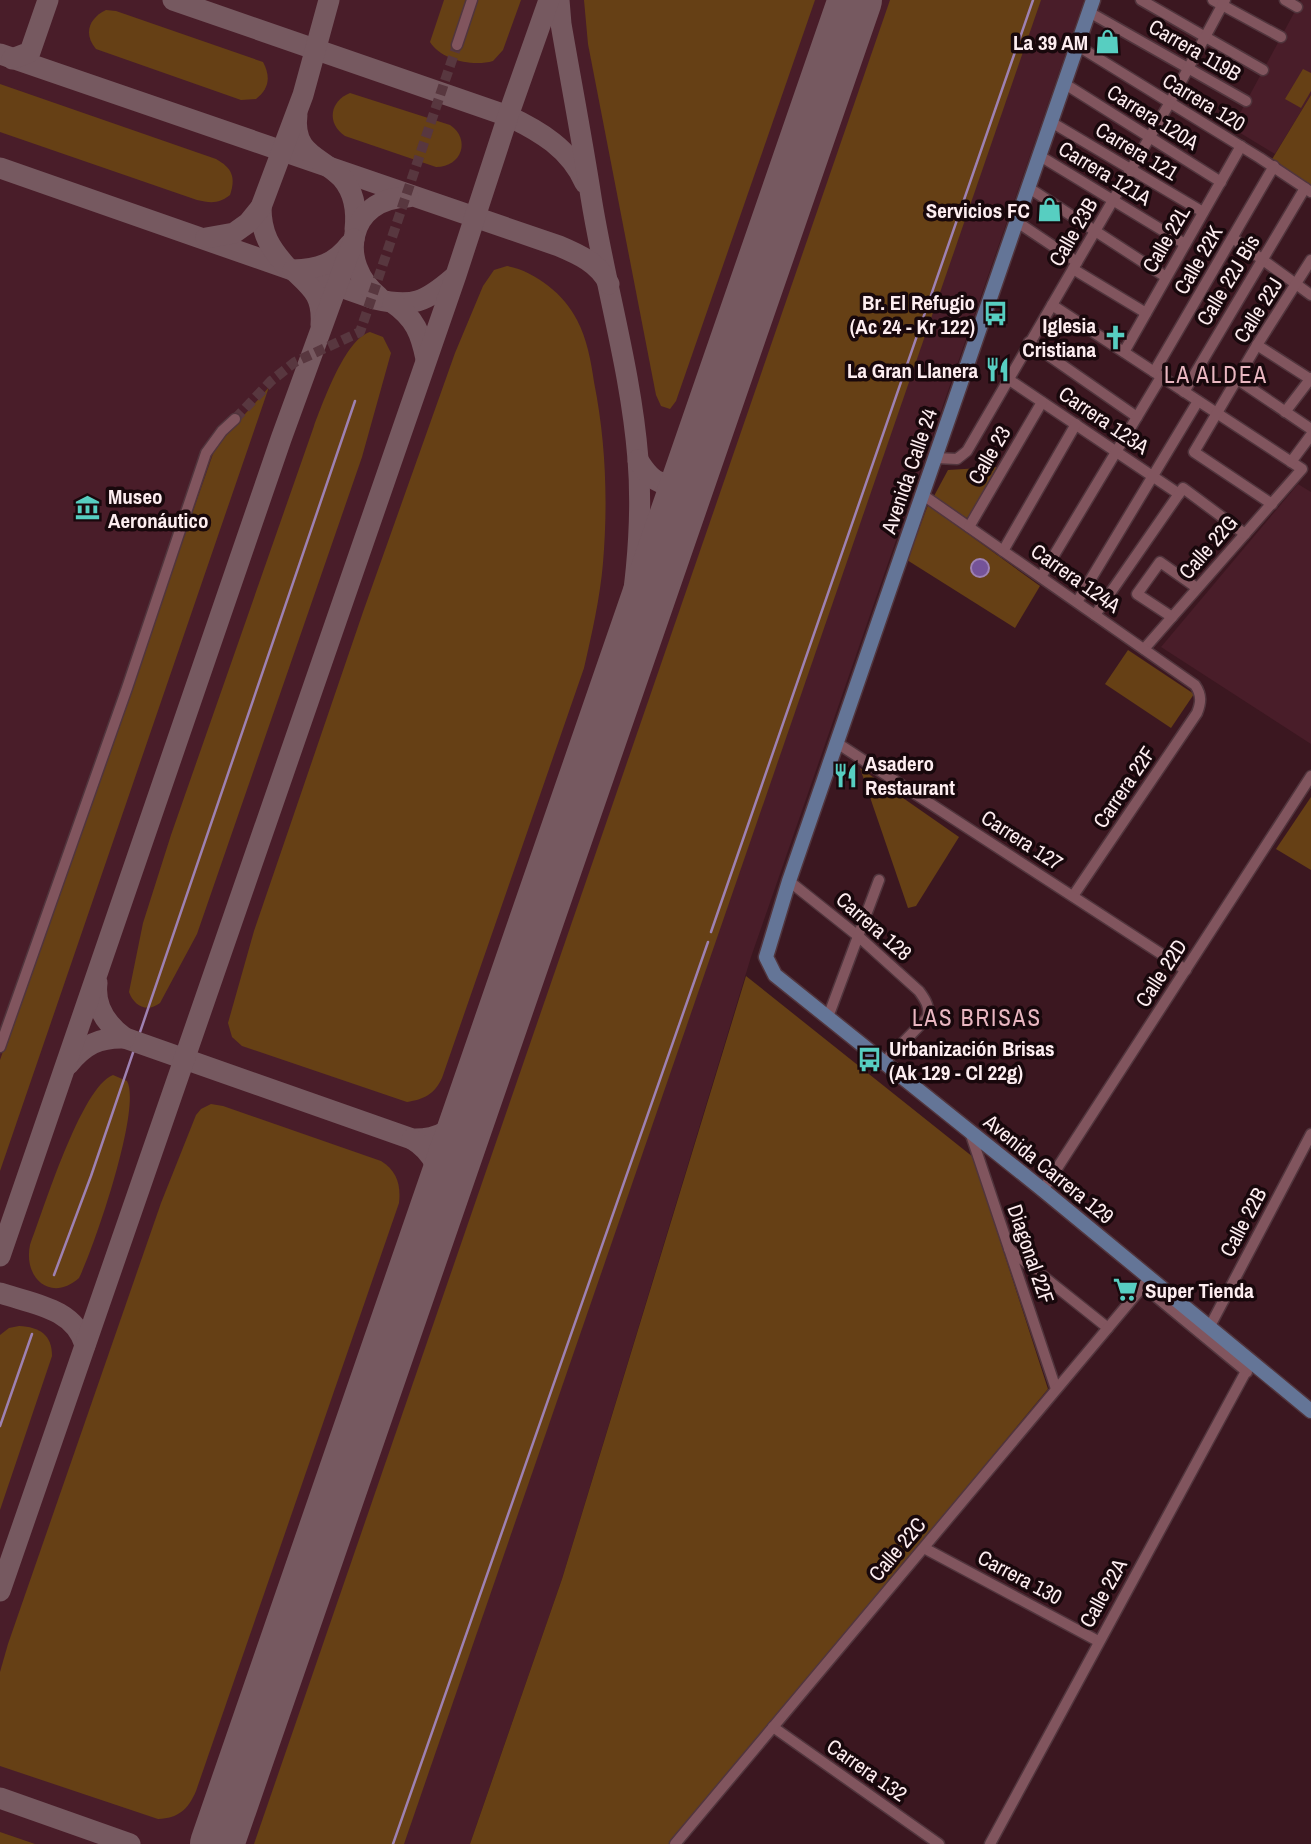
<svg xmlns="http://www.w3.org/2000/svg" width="1311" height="1844" viewBox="0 0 1311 1844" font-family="'Archivo Narrow',sans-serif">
  <rect width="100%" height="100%" fill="#3b1720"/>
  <g fill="#491d29">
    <polygon points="0,0 1084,0 751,957 562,1579 470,1844 0,1844"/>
    <polygon points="1301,0 1311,0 1311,95 1275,154 1232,128"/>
    <polygon points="1298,484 1311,492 1311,744 1161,647"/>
  </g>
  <g fill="#664015">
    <path d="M444 0H467L452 43 461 48 478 0H521L503 50 493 61C473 67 441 60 430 42Z"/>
    <polygon points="584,0 815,0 676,401 670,409 661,406 656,395 588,44"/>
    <polygon points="890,0 1041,0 404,1844 254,1844"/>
    <path d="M106 10 116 11 263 62C271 77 269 89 256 99L241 100 96 49C83 34 89 18 106 10Z"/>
    <polygon points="1303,69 1311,73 1311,91 1301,108 1285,99"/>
    <path d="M0 84 216 159C232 168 236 177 230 195 219 204 210 203 197 200L0 132Z"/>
    <path d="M350 93 450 125C471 139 462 167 436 167L345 136C326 123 330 101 350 93Z"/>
    <polygon points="1311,95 1311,186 1271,161"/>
    <path d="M507 266C535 271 565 295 577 320 587 339 591 361 594 382 606 442 608 502 603 563 600 598 592 633 584 668L442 1078C434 1095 424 1099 407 1102L242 1046 232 1037 228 1023 254 931 363 612 455 353 483 286 494 270Z"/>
    <path d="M370 332 383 337 391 353 362 457 197 934 160 1003C147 1013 134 1006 129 992L143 923 171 835 314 426C323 403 345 339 370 332Z"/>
    <path d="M269 387 0 1171V1060L214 451C230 428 251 409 269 387Z"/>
    <polygon points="997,467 968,519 934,496 948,470"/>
    <polygon points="928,505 1040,586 1015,628 907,560"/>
    <polygon points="1128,650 1194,694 1171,728 1105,684"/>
    <polygon points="860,768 959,837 916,906 908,908"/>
    <polygon points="1311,797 1311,870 1276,849"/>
    <polygon points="746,976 973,1157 1048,1389 671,1844 470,1844 562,1579"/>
    <path d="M113 1075 127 1081C142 1108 94 1248 79 1278 51 1303 23 1278 30 1245 43 1211 81 1087 113 1075Z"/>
    <path d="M211 1104 223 1106 381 1161C397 1171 401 1185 399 1203L196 1791C188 1810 178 1818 158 1819L0 1766V1672L8 1644 161 1203 196 1115 201 1109Z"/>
    <path d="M19 1326C40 1327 52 1335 52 1356L0 1510V1335L9 1328Z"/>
    <polygon points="0,1832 35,1844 0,1844"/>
  </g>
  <circle fill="#755398" stroke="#9e81b2" stroke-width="2" cx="980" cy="568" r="9"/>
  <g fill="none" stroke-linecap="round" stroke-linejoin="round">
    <g stroke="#9e81b2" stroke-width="2.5">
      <polyline points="711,932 1033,0"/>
      <polyline points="54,1275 91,1176 355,401"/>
      <polyline points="0,1426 32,1334"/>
      <polyline points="393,1844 708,942"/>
    </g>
    <g stroke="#765960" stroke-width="21">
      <path d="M173 0 508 116C540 131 570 149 585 183"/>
      <path d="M559 0 561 24C571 82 582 139 591 197 605 285 631 370 638 459 644 533 633 605 621 677"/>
      <path d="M0 54 559 246C578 254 599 263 609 284"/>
      <polyline points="12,59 30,52 48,0"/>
      <path d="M297 114C292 155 321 156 342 178 355 193 357 212 355 230"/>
      <path d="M0 168 375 299C413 308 425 302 453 278"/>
      <path d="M261 207C261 234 270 248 287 267"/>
      <polyline points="206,238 234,233 248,223 261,207 303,95 329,0"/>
      <path d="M379 297C336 263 348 198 408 197"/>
      <path d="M393 303C415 318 421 334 426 359"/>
      <path d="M321 325C323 296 313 289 293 270 318 269 335 264 350 244"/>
      <path d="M638 460C662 499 677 482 698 454"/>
      <path d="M125 1038 412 1139C439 1140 454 1129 471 1109"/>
      <path d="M68 1065C84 1045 99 1037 125 1038 107 1025 94 1007 97 983"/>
      <path d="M412 1139C435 1153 442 1173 440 1199"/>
      <polyline points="0,1256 281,439 354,239"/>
      <path d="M0 1293C33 1304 74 1308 85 1345"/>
      <polyline points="0,1591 456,275 508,116 549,0"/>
      <polyline points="0,1798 130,1844"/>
      <polyline points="206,1844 224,1824"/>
    </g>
    <polyline stroke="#765960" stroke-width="54" points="217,1844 855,0"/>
    <polyline stroke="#58373f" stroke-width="10" stroke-dasharray="10 5" stroke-linecap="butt" points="235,419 271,381 295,362 360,332 457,45"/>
    <defs>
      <g id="minor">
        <polyline points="1141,0 1263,70"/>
        <polyline points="1213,0 1281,37"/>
        <polyline points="1285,0 1297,7"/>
        <polyline points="1089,12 1246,101"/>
        <polyline points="457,45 472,0"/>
        <polyline points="1078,46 1260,158 1311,192"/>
        <polyline points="1065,84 1221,182"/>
        <polyline points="1051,122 1203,212"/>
        <polyline points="1040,156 1185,244"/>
        <polyline points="1029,188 1166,277"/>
        <polyline points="1017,222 1077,262"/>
        <polyline points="1234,239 1311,295"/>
        <polyline points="1073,269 1146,313"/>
        <polyline points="1052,305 1302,469 1144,649"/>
        <polyline points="1029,342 1137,417"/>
        <polyline points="1257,345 1310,379"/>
        <polyline points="1124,352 1241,146"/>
        <polyline points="1154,372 1274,166"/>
        <polyline points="1008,379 1179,494"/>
        <polyline points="1237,379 1311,429"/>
        <polyline points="1184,392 1305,188"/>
        <polyline points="1285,412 1311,378"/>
        <polyline points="936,458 957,459 967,451 1169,104 1225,0"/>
        <polyline points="1291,462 1311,435"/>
        <path d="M923 495 1195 685C1202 695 1201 703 1197 713L1073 896"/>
        <polyline points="1272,504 1194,452 1257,345 1311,260"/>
        <polyline points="969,527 1042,402"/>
        <polyline points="1003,551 1076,424"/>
        <polyline points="1041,577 1161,377"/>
        <polyline points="1077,602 1198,401"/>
        <polyline points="1095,615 1183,488 1245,534"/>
        <polyline points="1172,617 1137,594 1160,562 1197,588"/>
        <polyline points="837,743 1186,970"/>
        <path d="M789 881 858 936 919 991C925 999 931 1008 927 1018L884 1062"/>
        <polyline points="828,1017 879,880"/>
        <polyline points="0,1047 127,688 206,453 222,431 235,419"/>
        <polyline points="970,1132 1056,1389"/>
        <polyline points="1043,1190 1311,776"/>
        <polyline points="1009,1249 1108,1328"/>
        <polyline points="1143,1286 1247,1372"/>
        <polyline points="1209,1328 1311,1134"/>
        <polyline points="924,1548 1098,1641"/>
        <polyline points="773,1727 939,1844"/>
        <polyline points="675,1844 1149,1279"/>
        <polyline points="990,1844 1251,1362"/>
      </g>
      <polyline id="major" points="1093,0 789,881 766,957 775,975 1043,1190 1311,1411"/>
    </defs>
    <use href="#minor" stroke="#51353d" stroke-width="13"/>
    <use href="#major" stroke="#51353d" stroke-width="17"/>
    <use href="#minor" stroke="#81555e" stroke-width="10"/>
    <use href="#major" stroke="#647597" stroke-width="14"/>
  </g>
  <defs>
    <symbol id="shop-bare" viewBox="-9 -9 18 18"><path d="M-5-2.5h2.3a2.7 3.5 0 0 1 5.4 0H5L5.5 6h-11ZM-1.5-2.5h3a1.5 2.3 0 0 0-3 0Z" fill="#57cec1" stroke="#18080c" stroke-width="2.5" paint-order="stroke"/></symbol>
    <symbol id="bus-bare" viewBox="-9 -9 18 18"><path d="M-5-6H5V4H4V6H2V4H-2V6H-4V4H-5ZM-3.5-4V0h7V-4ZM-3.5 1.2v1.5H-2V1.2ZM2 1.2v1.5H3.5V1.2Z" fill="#57cec1" stroke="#18080c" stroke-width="2.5" paint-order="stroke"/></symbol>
    <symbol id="church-bare" viewBox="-9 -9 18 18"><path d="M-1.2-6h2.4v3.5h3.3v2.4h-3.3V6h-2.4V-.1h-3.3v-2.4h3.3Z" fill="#57cec1" stroke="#18080c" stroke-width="2.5" paint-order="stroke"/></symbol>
    <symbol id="restaurant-bare" viewBox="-9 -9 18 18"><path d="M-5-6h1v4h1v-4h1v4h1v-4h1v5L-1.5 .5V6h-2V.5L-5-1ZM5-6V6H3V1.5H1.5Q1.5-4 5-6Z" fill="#57cec1" stroke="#18080c" stroke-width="2.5" paint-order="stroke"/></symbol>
    <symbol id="museum-bare" viewBox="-9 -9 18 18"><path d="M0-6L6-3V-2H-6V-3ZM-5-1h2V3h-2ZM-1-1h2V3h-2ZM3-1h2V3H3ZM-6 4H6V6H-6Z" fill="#57cec1" stroke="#18080c" stroke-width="2.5" paint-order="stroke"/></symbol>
    <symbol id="supermarket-bare" viewBox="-9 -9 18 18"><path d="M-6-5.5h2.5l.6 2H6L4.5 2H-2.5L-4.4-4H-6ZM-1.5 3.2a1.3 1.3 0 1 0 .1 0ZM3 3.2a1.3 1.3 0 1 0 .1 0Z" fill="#57cec1" stroke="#18080c" stroke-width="2.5" paint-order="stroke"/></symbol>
  </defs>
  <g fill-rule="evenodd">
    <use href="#shop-bare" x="1090" y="24" width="35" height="35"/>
    <use href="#shop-bare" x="1032" y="192" width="35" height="35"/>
    <use href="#bus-bare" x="978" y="296" width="35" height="35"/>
    <use href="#church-bare" x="1098" y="320" width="35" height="35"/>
    <use href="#restaurant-bare" x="980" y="352" width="35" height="35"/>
    <use href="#museum-bare" x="70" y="490" width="35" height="35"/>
    <use href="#restaurant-bare" x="828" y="758" width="35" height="35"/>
    <use href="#bus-bare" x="852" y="1042" width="35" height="35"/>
    <use href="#supermarket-bare" x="1108" y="1272" width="35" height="35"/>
  </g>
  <g text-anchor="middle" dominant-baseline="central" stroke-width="7" stroke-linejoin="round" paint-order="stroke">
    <g font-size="21" font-weight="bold" fill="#fdedf0" stroke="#18080c" text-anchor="end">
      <text x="1088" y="42">La 39 AM</text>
      <text x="1030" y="210">Servicios FC</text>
      <text x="975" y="302">Br. El Refugio<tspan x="975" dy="24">(Ac 24 - Kr 122)</tspan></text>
      <text x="1096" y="325">Iglesia<tspan x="1096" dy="24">Cristiana</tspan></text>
      <text x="978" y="370">La Gran Llanera</text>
      <text x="108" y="496" text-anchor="start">Museo<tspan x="108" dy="24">Aeronáutico</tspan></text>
      <text x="865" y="763" text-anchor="start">Asadero<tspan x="865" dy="24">Restaurant</tspan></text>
      <text x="889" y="1048" text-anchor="start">Urbanización Brisas<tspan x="889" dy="24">(Ak 129 - Cl 22g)</tspan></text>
      <text x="1145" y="1290" text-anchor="start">Super Tienda</text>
    </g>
    <g font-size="21" fill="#fdedf0" stroke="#18080c">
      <text transform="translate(1195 50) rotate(30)">Carrera 119B</text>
      <text transform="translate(1204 102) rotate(31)">Carrera 120</text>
      <text transform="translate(1153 117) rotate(32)">Carrera 120A</text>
      <text transform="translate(1137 151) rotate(31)">Carrera 121</text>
      <text transform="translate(1105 173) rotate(31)">Carrera 121A</text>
      <text transform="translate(1073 232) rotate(-60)">Calle 23B</text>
      <text transform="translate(1166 239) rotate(-60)">Calle 22L</text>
      <text transform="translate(1198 260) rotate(-60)">Calle 22K</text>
      <text transform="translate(1228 280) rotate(-59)">Calle 22J Bis</text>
      <text transform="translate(1258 310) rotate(-58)">Calle 22J</text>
      <text transform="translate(1104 420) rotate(34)">Carrera 123A</text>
      <text transform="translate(989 455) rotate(-60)">Calle 23</text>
      <text transform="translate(909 471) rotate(-71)">Avenida Calle 24</text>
      <text transform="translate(1208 547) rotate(-49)">Calle 22G</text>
      <text transform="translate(1076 578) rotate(35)">Carrera 124A</text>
      <text transform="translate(1124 787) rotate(-56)">Carrera 22F</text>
      <text transform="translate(1022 840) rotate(33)">Carrera 127</text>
      <text transform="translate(874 926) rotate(41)">Carrera 128</text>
      <text transform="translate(1161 973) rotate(-57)">Calle 22D</text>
      <text transform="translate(1049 1169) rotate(39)">Avenida Carrera 129</text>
      <text transform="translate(1243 1222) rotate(-62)">Calle 22B</text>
      <text transform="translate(1031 1254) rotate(71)">Diagonal 22F</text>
      <text transform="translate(897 1549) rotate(-50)">Calle 22C</text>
      <text transform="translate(1020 1577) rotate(28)">Carrera 130</text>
      <text transform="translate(1103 1593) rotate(-61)">Calle 22A</text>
      <text transform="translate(867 1770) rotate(35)">Carrera 132</text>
    </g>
    <g font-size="23" letter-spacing="2" fill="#e9b7c1" stroke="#18080c">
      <text x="1216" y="374">LA ALDEA</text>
      <text x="977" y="1017">LAS BRISAS</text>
    </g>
  </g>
</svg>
